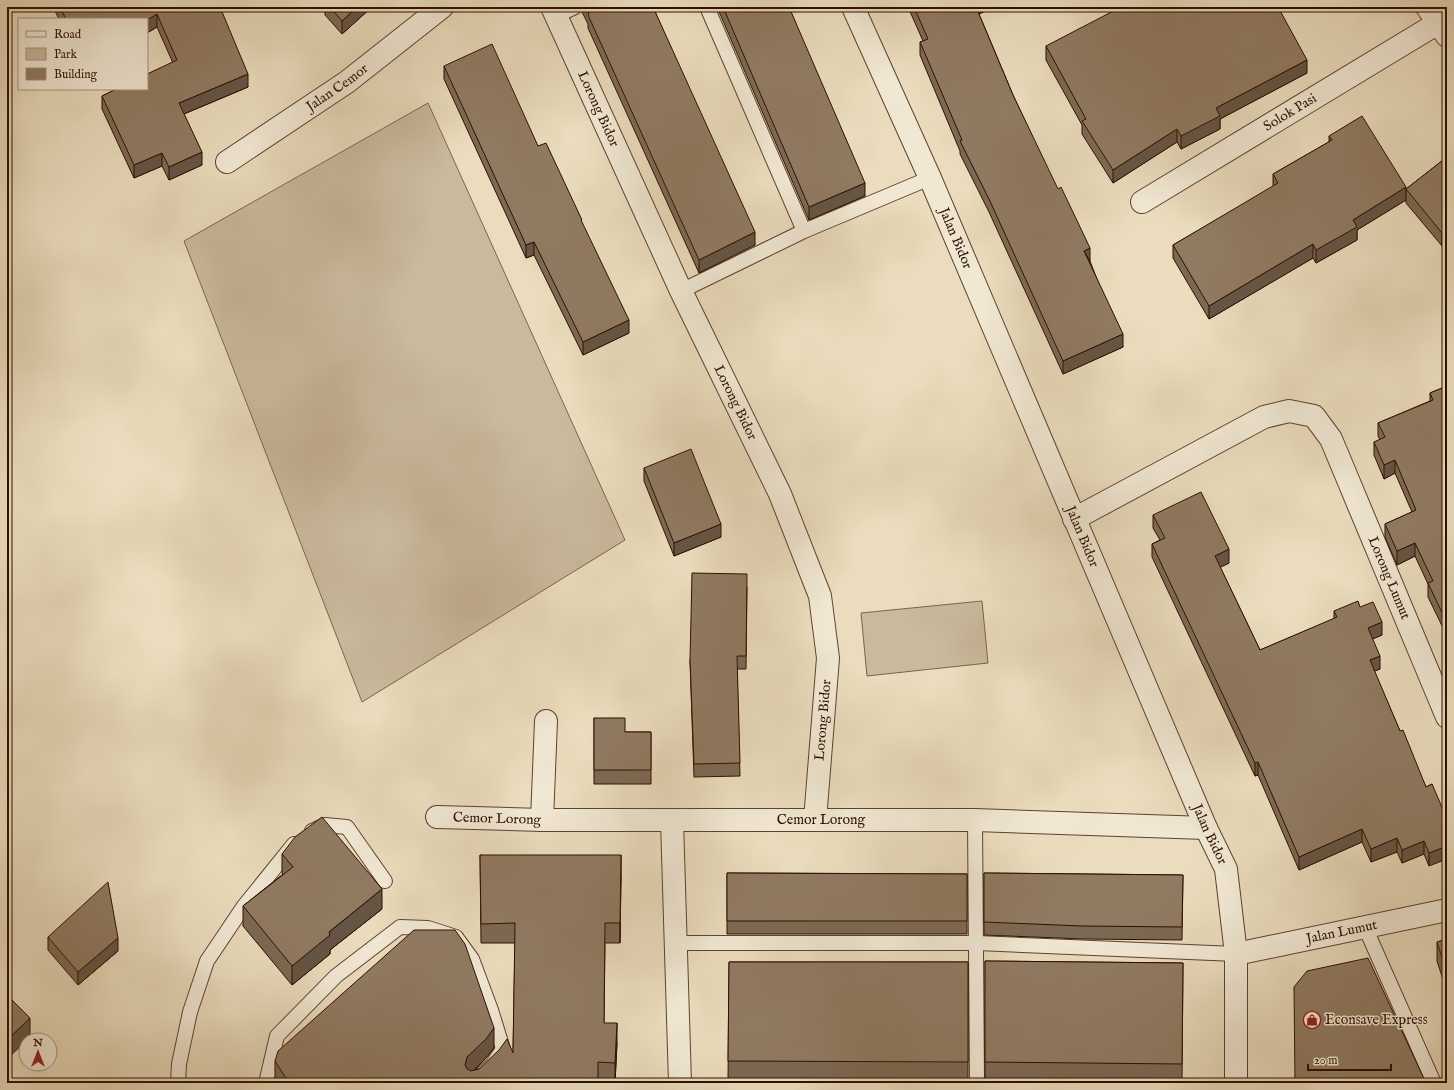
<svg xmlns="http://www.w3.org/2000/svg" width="1454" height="1090" viewBox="0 0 1454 1090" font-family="'IM FELL English',serif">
  <rect width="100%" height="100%" fill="#eadcbd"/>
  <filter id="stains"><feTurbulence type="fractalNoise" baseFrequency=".005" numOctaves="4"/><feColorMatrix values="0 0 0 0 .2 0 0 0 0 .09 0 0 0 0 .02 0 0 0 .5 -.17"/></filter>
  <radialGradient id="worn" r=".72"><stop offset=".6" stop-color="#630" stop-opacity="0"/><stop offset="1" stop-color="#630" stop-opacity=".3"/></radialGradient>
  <g fill="#cab99d" stroke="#7c644e">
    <polygon points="428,103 625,540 362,702 184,241"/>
    <polygon points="982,601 988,663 867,676 861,613"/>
  </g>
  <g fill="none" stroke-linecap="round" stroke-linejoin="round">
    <defs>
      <g id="lane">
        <polyline points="707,7 804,231"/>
        <polyline points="556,16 575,7"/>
        <polyline points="681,291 804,231 930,178"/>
        <polyline points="975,820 977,1083"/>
        <polyline points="312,831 325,825 347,827 385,881"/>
        <polyline points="1365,927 1434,1083"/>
        <polyline points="675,943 977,943 1236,954"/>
        <polyline points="178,1083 179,1064 190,1012 207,961 244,906 294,844"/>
        <polyline points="266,1083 277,1036 336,976 400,927 428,928 456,937 472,959 491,1010 503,1049 493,1064 473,1083"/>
      </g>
      <g id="street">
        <path id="s1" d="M552 7 681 291 780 494 820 596 828 658 815 820"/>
        <path id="s2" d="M853 7 930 178 1206 828 1226 869 1236 954V1083"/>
        <polyline points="1427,7 1447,36"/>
        <path id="s3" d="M227 162 347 82 442 7"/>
        <path id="s4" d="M1142 202 1438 23"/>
        <path id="s5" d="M1074 519 1264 417 1289 411 1314 416 1331 439 1447 717"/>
        <path id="s6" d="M437 817 542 820H975L1206 828"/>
        <polyline points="542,820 546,721"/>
        <polyline points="672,821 680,1083"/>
        <path id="s7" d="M1236 954 1447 910"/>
      </g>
    </defs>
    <use href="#lane" stroke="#5d422f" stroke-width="16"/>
    <use href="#street" stroke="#5d422f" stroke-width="24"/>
    <use href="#lane" stroke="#f1e8d4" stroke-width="14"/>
    <use href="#street" stroke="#f1e8d4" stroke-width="22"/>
  </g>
  <g fill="#7c6954" stroke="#2e0f00">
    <polygon points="53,7 220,7 248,87 184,114 202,165 169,180 162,166 134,178 102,109 102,96 173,63 157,27 147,33 147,19 59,19"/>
    <polygon points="325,7 372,7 342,34 325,15"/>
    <polygon points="582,7 653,7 755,245 699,273 588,28 588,24 582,12"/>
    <polygon points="717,7 789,7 865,196 809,220"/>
    <polygon points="908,7 994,7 979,14 1013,95 1090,261 1123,347 1063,374 989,212 960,154 960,151 920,55 920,42 923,41"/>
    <polygon points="1046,46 1307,73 1220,119 1220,129 1181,149 1177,142 1113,183 1082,134 1082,125 1046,60"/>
    <polygon points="444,66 538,146 582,224 629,333 583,355 534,255 526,258 444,79"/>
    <polygon points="1329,136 1406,189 1447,157 1442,246 1406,203 1406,200 1357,230 1357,240 1316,263 1313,258 1209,319 1173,258 1173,245 1273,187 1273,174 1329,142"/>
    <polygon points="1447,386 1445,632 1428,597 1428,584 1415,556 1397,565 1385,537 1385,524 1412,512 1395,473 1384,479 1374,455 1374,442 1380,440 1378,436 1378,423 1430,401 1430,393"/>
    <polygon points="644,468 721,537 674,556 644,481"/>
    <polygon points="1153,515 1229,563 1220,567 1260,650 1334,619 1334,611 1360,607 1382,635 1372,639 1380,669 1374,671 1400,731 1426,787 1432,784 1429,866 1424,854 1402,863 1397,852 1371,862 1362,842 1299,870 1258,775 1255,776 1152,557 1152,544 1160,540 1153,528"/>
    <polygon points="747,587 746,669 737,669 740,776 694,777 690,660"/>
    <polygon points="594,718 625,732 651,732 651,784 594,784"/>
    <polygon points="282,854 382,909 330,950 330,954 292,985 243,926 243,906 283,874 282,873"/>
    <polygon points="480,855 621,875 620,943 605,943 604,1023 617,1043 615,1083 276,1083 275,1081 275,1061 494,1048 486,1058 474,1071 479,1069 513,1053 515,943 481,943"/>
    <polygon points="727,873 967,874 967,934 727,934"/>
    <polygon points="984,873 1183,875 1182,940 1082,939 984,935"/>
    <polygon points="48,937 118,951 78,985 48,950"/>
    <polygon points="1447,939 1447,992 1437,961 1437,942"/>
    <polygon points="985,961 1183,963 1182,1083 985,1081"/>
    <polygon points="729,962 968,962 968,1081 728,1080"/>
  </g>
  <g fill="#655545" stroke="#2e0f00">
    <polygon points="357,7 372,7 342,34 342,21"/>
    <polygon points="974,7 994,7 974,16"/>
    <polygon points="157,14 157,27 147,33 147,20"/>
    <polygon points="1307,60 1307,73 1220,119 1220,129 1181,149 1181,136 1216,108"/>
    <polygon points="248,74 248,87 179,116 179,103"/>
    <polygon points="1177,129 1177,142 1113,183 1113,170"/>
    <polygon points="202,152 202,165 169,180 169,167"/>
    <polygon points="162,153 162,166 134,178 134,165"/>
    <polygon points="865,183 865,196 809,220 809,207"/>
    <polygon points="1406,187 1406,200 1357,230 1357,240 1316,263 1316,250 1353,220"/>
    <polygon points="1447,229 1447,242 1442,246 1442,233"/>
    <polygon points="755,232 755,245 699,273 699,260"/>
    <polygon points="534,242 534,255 526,258 526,245"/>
    <polygon points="1313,244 1313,258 1209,319 1209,306"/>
    <polygon points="1090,248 1090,261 1084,251"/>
    <polygon points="629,320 629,333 583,355 583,342"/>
    <polygon points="1123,334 1123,347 1063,374 1063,361"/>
    <polygon points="1395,460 1395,473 1384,479 1384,465"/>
    <polygon points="721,524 721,537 674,556 674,543"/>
    <polygon points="1415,543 1415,556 1397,565 1397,551"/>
    <polygon points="1229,549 1229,563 1215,570 1215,556"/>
    <polygon points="1447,618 1447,631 1445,632 1445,619"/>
    <polygon points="1382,622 1382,635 1368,641 1368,628"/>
    <polygon points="1380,656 1380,669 1370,673 1370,660"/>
    <polygon points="1258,762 1258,775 1255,776 1255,763"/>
    <polygon points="1362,829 1362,842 1299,870 1299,857"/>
    <polygon points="1397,838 1397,852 1371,862 1371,849"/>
    <polygon points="1424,841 1424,854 1402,863 1402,850"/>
    <polygon points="1447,846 1447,859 1429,866 1429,853"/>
    <polygon points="621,855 621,875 620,943 620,923"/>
    <polygon points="382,889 382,909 330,950 330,954 292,985 292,966 329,932"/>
    <polygon points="118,938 118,951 78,985 78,972"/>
    <polygon points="30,1018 30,1038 27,1040 26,1040 26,1041 7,1059 7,1040"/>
    <polygon points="617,1023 617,1043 615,1083 615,1063"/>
    <polygon points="494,1028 494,1048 486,1058 467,1077 465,1065 467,1057"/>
  </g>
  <g fill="#907a62" stroke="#2e0f00">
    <polygon points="60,7 220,7 248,74 179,103 202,152 169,167 162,153 134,165 102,96 116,89 147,89 147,74 177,60 157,14 147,20 147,19 66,19"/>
    <polygon points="330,7 357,7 342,21"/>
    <polygon points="586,7 653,7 755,232 699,260 588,15 589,14"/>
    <polygon points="723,7 789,7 865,183 809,207"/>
    <polygon points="914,7 976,7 1013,95 1058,189 1061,187 1090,248 1084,251 1123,334 1063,361 989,199 960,141 962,140 920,42 928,39"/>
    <polygon points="1121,7 1278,7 1307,60 1216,108 1220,116 1181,136 1177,129 1113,170 1082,121 1086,119 1046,46"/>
    <polygon points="492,44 538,146 546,143 582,220 581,220 629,320 583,342 534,242 526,245 444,66"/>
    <polygon points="1362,116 1406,187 1353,220 1357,227 1316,250 1313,244 1209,306 1173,245 1278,183 1273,174 1332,140 1329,136"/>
    <polygon points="1447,157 1447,229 1442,233 1406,189"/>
    <polygon points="1447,386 1447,618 1445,619 1428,583 1433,581 1415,543 1397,551 1385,524 1416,510 1395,460 1384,465 1374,442 1385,437 1378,423 1433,400 1430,393"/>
    <polygon points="691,449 721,524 674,543 644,468"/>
    <polygon points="1201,492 1229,549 1215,556 1260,650 1337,617 1334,611 1358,601 1360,607 1373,602 1382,622 1368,628 1380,656 1370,660 1400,731 1403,730 1426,787 1432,784 1447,819 1447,846 1429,853 1424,841 1402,850 1397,838 1371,849 1362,829 1299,857 1258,762 1255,763 1152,544 1165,538 1153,515"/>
    <polygon points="692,573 747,574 746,656 737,656 740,763 694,764 690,660"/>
    <polygon points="594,718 625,718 625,732 651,732 651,770 594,770"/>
    <polygon points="322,817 382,889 329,932 330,935 292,966 243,906 293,867 282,854 295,837"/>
    <polygon points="480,855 621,855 620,923 605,923 604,1023 617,1023 615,1063 598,1062 598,1083 289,1083 275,1061 278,1051 414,930 455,930 465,944 494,1028 486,1039 467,1057 465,1065 467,1069 471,1071 479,1069 499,1050 507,1039 513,1053 515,923 481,924"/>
    <polygon points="727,873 967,874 967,921 727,921"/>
    <polygon points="984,873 1183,875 1182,927 1082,926 984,922"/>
    <polygon points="108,882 118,938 78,972 48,937"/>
    <polygon points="1447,939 1447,973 1437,942"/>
    <polygon points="1368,958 1426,1083 1295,1083 1294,987 1307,971"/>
    <polygon points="985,961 1183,963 1182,1064 985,1062"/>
    <polygon points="729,962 968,962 968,1062 728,1061"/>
    <polygon points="7,995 30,1018 7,1040"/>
  </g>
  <defs>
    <symbol id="shop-ring" viewBox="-11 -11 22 22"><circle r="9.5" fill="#f1e8d4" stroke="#8f2418" stroke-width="1.5"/><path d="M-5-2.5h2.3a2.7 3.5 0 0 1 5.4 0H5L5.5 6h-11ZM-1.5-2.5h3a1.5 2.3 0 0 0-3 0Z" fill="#8f2418"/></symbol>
  </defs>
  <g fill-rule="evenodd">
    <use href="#shop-ring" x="1302" y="1010" width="20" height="20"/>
  </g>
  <g text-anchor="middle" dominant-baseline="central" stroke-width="3" stroke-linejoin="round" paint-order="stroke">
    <g font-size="14" fill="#2e0f00" stroke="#f1e8d4">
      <text stroke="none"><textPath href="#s3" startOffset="133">Jalan Cemor</textPath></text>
      <text stroke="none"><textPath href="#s1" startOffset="112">Lorong Bidor</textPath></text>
      <text stroke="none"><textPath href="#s4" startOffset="173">Solok Pasi</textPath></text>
      <text stroke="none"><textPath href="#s2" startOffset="253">Jalan Bidor</textPath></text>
      <text stroke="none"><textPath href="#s1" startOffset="436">Lorong Bidor</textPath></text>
      <text stroke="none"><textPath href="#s2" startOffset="577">Jalan Bidor</textPath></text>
      <text stroke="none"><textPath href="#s5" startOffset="446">Lorong Lumut</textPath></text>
      <text transform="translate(823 720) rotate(-85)">Lorong Bidor</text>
      <text stroke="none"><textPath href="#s6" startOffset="60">Cemor Lorong</textPath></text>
      <text stroke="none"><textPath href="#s6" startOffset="384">Cemor Lorong</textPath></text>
      <text stroke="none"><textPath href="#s2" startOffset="901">Jalan Bidor</textPath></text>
      <text stroke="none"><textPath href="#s7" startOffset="108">Jalan Lumut</textPath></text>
    </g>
    <g font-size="14" fill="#2e0f00" stroke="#f1e8d4" text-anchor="start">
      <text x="1325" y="1020">Econsave Express</text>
    </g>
  </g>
  <rect width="1454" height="1090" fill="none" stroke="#eadcbd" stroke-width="24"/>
  <rect x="8" y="8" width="1438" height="1074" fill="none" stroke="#2e0f00" stroke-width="2"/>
  <rect x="12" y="12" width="1430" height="1066" fill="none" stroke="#2e0f00"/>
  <rect x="18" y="18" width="130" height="72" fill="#f1e8d4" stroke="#a3917f"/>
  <rect x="26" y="31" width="20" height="6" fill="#f1e8d4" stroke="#a3917f"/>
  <text x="54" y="38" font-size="12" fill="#2e0f00">Road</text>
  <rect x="26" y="48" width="20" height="12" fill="#cab99d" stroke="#a3917f"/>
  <text x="54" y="58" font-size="12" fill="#2e0f00">Park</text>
  <rect x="26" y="68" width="20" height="12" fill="#907a62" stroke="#a3917f"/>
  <text x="54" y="78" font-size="12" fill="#2e0f00">Building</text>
  <g transform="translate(38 1052)"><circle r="19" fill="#f1e8d4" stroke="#a3917f"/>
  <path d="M0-3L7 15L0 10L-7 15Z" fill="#8f2418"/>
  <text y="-6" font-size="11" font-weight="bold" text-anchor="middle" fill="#2e0f00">N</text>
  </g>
  <path d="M1308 1064v6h83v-6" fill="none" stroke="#2e0f00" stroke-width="2"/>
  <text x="1314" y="1064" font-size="12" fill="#2e0f00" stroke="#f1e8d4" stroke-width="3" paint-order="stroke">20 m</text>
  <rect width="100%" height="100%" filter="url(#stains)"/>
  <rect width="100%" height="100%" fill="url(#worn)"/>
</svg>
